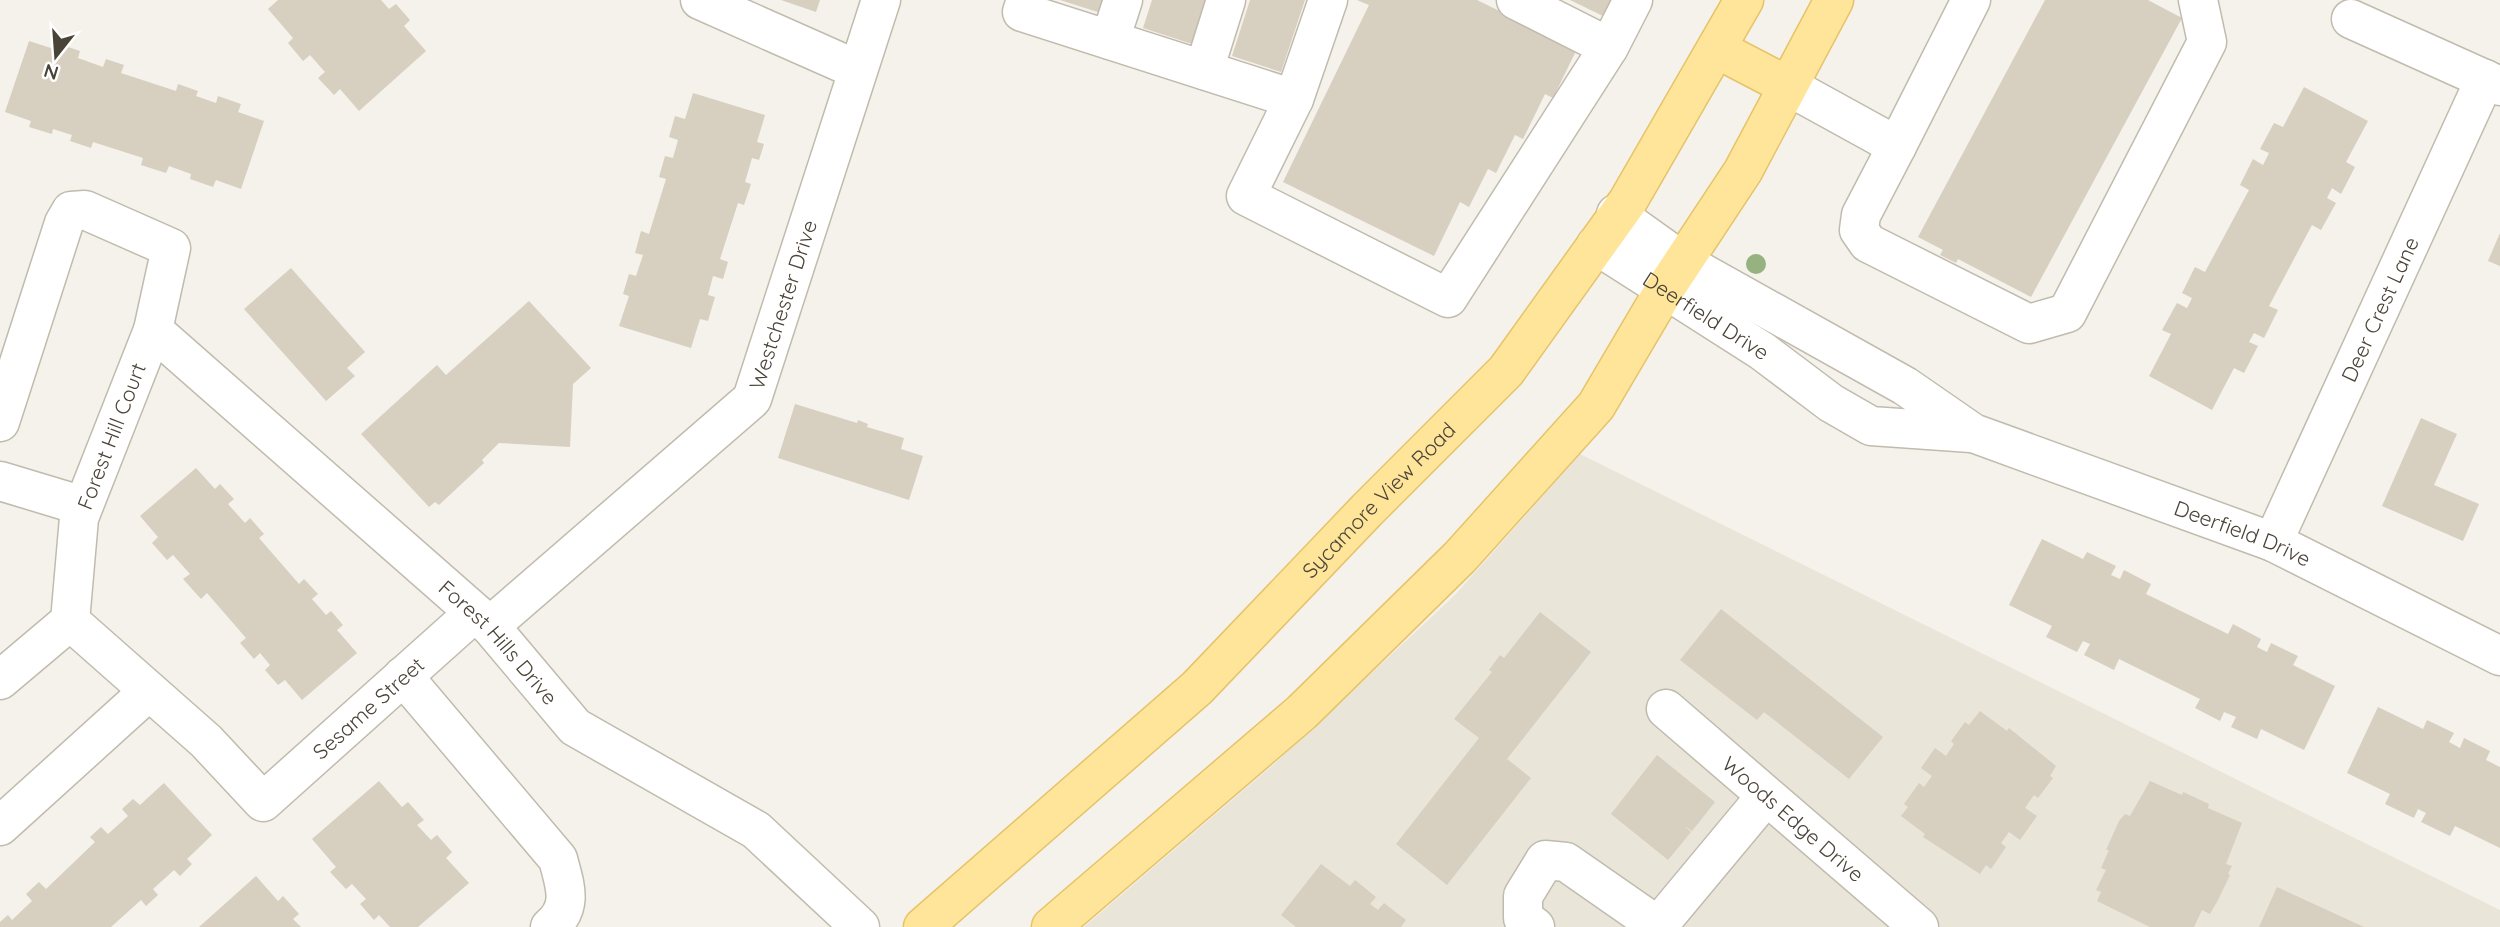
<svg xmlns="http://www.w3.org/2000/svg" width="2500" height="927" viewBox="0 0 2500 927" font-family="Quicksand,sans-serif">
  <rect width="100%" height="100%" fill="#f5f2eb"/>
  <polygon fill="#e9e5d9" points="1580,454 2500,910 2500,927 1084,927 1274,764 1455,595"/>
  <g fill="#d7cfc0">
    <polygon points="278,0 381,0 389,9 396,4 410,20 404,26 426,51 359,111 340,89 334,95 318,78 325,72 310,55 303,61 288,43 293,38 268,9"/>
    <polygon points="781,0 820,0 816,12"/>
    <polygon points="1060,0 1108,0 1104,14"/>
    <polygon points="1152,0 1207,0 1192,44 1143,28"/>
    <polygon points="1250,0 1305,0 1281,72 1232,56"/>
    <polygon points="1357,0 1477,0 1577,49 1553,98 1545,94 1523,139 1515,135 1496,173 1488,169 1469,207 1460,202 1434,256 1283,182 1369,5"/>
    <polygon points="1570,0 1611,0 1603,16"/>
    <polygon points="2045,0 2148,0 2182,18 2031,297 1958,259 1956,263 1940,255 1943,250 1918,237"/>
    <polygon points="29,41 57,50 59,44 80,51 78,58 103,67 106,59 124,65 121,73 176,91 178,84 198,91 196,96 216,103 218,96 241,104 238,112 264,121 241,189 216,180 213,187 190,179 191,174 169,166 166,173 141,165 143,158 93,142 91,148 70,141 72,135 53,129 52,134 29,127 31,121 5,112"/>
    <polygon points="2304,87 2368,121 2346,162 2355,167 2341,194 2332,188 2327,198 2336,203 2321,230 2312,225 2269,306 2278,310 2264,338 2254,333 2249,342 2258,346 2244,373 2234,368 2212,410 2149,376 2171,334 2162,330 2177,303 2187,308 2192,298 2182,293 2195,267 2205,272 2249,190 2240,185 2253,159 2263,165 2269,153 2260,149 2274,123 2283,127"/>
    <polygon points="693,93 765,115 757,142 764,144 759,160 752,158 745,182 751,184 744,205 738,203 720,259 728,262 723,279 713,276 708,295 715,297 708,321 700,319 691,348 619,326 629,296 623,294 629,274 636,276 643,255 635,253 641,231 649,234 666,179 659,177 665,156 673,158 678,140 669,137 675,116 685,119"/>
    <polygon points="2500,233 2500,266 2488,261"/>
    <polygon points="291,268 365,352 347,368 355,376 326,401 244,309"/>
    <polygon points="529,301 591,368 573,384 570,447 499,443 482,460 484,463 439,505 435,502 429,507 361,434 437,365 446,375"/>
    <polygon points="795,404 857,423 858,420 868,424 867,427 904,438 901,449 923,456 909,500 778,458"/>
    <polygon points="2421,418 2457,434 2434,485 2479,504 2463,541 2382,506"/>
    <polygon points="196,468 215,489 220,484 234,499 228,504 245,523 250,518 264,534 259,538 299,584 304,579 318,594 312,599 326,615 331,611 343,625 337,630 357,653 302,700 285,680 278,685 265,670 270,665 260,653 254,659 240,643 246,638 207,593 201,599 183,579 190,574 173,555 167,560 152,543 158,537 140,516"/>
    <polygon points="2042,539 2083,559 2087,552 2116,566 2111,575 2120,579 2124,570 2151,584 2146,594 2228,634 2233,624 2261,639 2257,647 2267,652 2271,643 2298,656 2293,665 2335,686 2304,750 2261,729 2257,739 2231,727 2236,717 2224,712 2220,721 2195,708 2200,699 2119,659 2114,670 2084,655 2090,644 2083,641 2077,652 2046,637 2052,626 2009,605"/>
    <polygon points="1721,609 1883,737 1849,779 1764,712 1757,720 1680,660"/>
    <polygon points="1540,612 1591,652 1507,759 1531,778 1447,885 1396,844 1479,738 1454,719 1492,672 1489,670 1500,655 1504,658"/>
    <polygon points="2378,707 2423,729 2427,720 2454,733 2449,742 2460,748 2464,738 2490,751 2486,760 2500,767 2500,848 2455,826 2450,836 2421,822 2426,813 2418,809 2414,818 2385,804 2390,794 2347,773"/>
    <polygon points="1980,711 2007,731 2009,728 2056,766 2050,776 2053,778 2038,798 2034,795 2025,808 2037,816 2020,840 2009,832 2001,843 2006,847 1991,869 1986,865 1980,874 1923,837 1925,834 1901,816 1908,807 1904,804 1919,783 1924,787 1932,776 1921,768 1935,748 1946,756 1954,744 1951,741 1965,722 1969,725"/>
    <polygon points="1657,755 1715,802 1692,831 1684,826 1691,832 1668,860 1611,814"/>
    <polygon points="379,781 402,807 408,802 424,820 417,825 431,840 437,835 452,852 446,858 469,883 418,927 390,927 379,915 374,920 360,904 366,899 352,884 346,889 330,872 336,867 312,839"/>
    <polygon points="2150,781 2182,795 2183,792 2209,804 2208,808 2242,823 2226,864 2232,866 2228,874 2230,875 2218,900 2210,914 2202,910 2194,927 2150,927 2097,901 2101,892 2096,890 2106,870 2101,868 2109,850 2106,850 2119,821 2125,814 2130,816"/>
    <polygon points="164,783 212,835 187,859 192,864 180,876 174,870 153,889 158,895 146,906 141,900 111,927 0,927 0,922 8,915 12,920 32,901 26,894 39,882 46,889 95,842 90,837 101,827 108,834 128,816 122,809 133,799 140,805"/>
    <polygon points="1321,864 1350,886 1355,880 1376,897 1370,904 1378,910 1384,903 1406,920 1401,927 1296,927 1281,915"/>
    <polygon points="256,876 278,901 283,896 299,914 293,919 301,927 199,927"/>
    <polygon points="2277,887 2364,927 2259,927"/>
  </g>
  <g fill="none" stroke-linecap="round" stroke-linejoin="round">
    <defs>
      <g id="minor">
        <polyline points="700,0 858,70"/>
        <polyline points="1026,0 1022,12 1294,99 1328,0"/>
        <polyline points="1516,0 1609,47 1633,0"/>
        <polyline points="2351,19 2500,86"/>
        <polyline points="1110,40 1123,0"/>
        <polyline points="1204,70 1226,0"/>
        <polyline points="1788,86 1897,146 1971,0"/>
        <polyline points="1294,99 1246,196 1448,298 1609,47"/>
        <polyline points="1897,146 1861,215 1859,230 1868,243 2029,324 2067,313 2207,42 2198,0"/>
        <path id="s1" d="M1616 214 1683 262 1905 386 1973 433 2273 542 2500 656"/>
        <path id="s2" d="M1596 245 1762 351 1831 403 1871 426 1971 433"/>
        <path id="s3" d="M153 330 490 626 575 727 756 830 860 927"/>
        <polyline points="0,422 64,223 71,211 85,210 171,248 153,330 79,518 70,621 0,680"/>
        <polyline points="0,481 83,506"/>
        <path id="s4" d="M2273 542 2485 79"/>
        <path id="s5" d="M70 621 206 741 263 802 473 614"/>
        <path id="s6" d="M490 626 752 399 881 0"/>
        <path d="M403 676 558 859C565 886 574 907 550 927"/>
        <path id="s7" d="M1666 709 1919 927"/>
        <polyline points="0,826 149,691"/>
        <polyline points="1535,927 1523,918 1523,896 1545,860 1566,862 1658,926"/>
        <polyline points="1657,927 1766,796"/>
      </g>
      <g id="major">
        <polyline points="1717,49 1788,86"/>
        <path id="s8" d="M923 927 1197 688 1367 510 1506 371 1628 201 1744 0"/>
        <polyline points="1051,927 1302,712 1460,557 1596,406 1665,289 1743,171 1834,0"/>
      </g>
    </defs>
    <use href="#minor" stroke="#c1bbad" stroke-width="41"/>
    <use href="#major" stroke="#e6c368" stroke-width="41"/>
    <use href="#minor" stroke="#fff" stroke-width="38"/>
    <use href="#major" stroke="#ffe59a" stroke-width="38"/>
  </g>
  <circle fill="#95b280" cx="1756" cy="264" r="10"/>
  <g text-anchor="middle" dominant-baseline="central" stroke-width="5" stroke-linejoin="round" paint-order="stroke">
    <g font-size="21" fill="#4a4338" stroke="#fff">
      <text stroke="none"><textPath href="#s6" startOffset="446">Westchester Drive</textPath></text>
      <text stroke="none"><textPath href="#s4" startOffset="256">Deer Crest Lane</textPath></text>
      <text stroke="none"><textPath href="#s2" startOffset="131">Deerfield Drive</textPath></text>
      <text transform="translate(111 436) rotate(-69)">Forest Hill Court</text>
      <text stroke="none"><textPath href="#s8" startOffset="625">Sycamore View Road</textPath></text>
      <text stroke="none"><textPath href="#s1" startOffset="707">Deerfield Drive</textPath></text>
      <text stroke="none"><textPath href="#s3" startOffset="466">Forest Hills Drive</textPath></text>
      <text stroke="none"><textPath href="#s5" startOffset="406">Sesame Street</textPath></text>
      <text stroke="none"><textPath href="#s7" startOffset="168">Woods Edge Drive</textPath></text>
    </g>
  </g>
  <g transform="translate(56 56) rotate(197)" stroke="#ffffff" stroke-width="5" paint-order="stroke">
  <path d="M0-5L12 26L0 18L-12 26Z" fill="#4a4338"/>
  <text y="-10" font-size="19" font-weight="bold" text-anchor="middle" fill="#4a4338">N</text>
  </g>
</svg>
